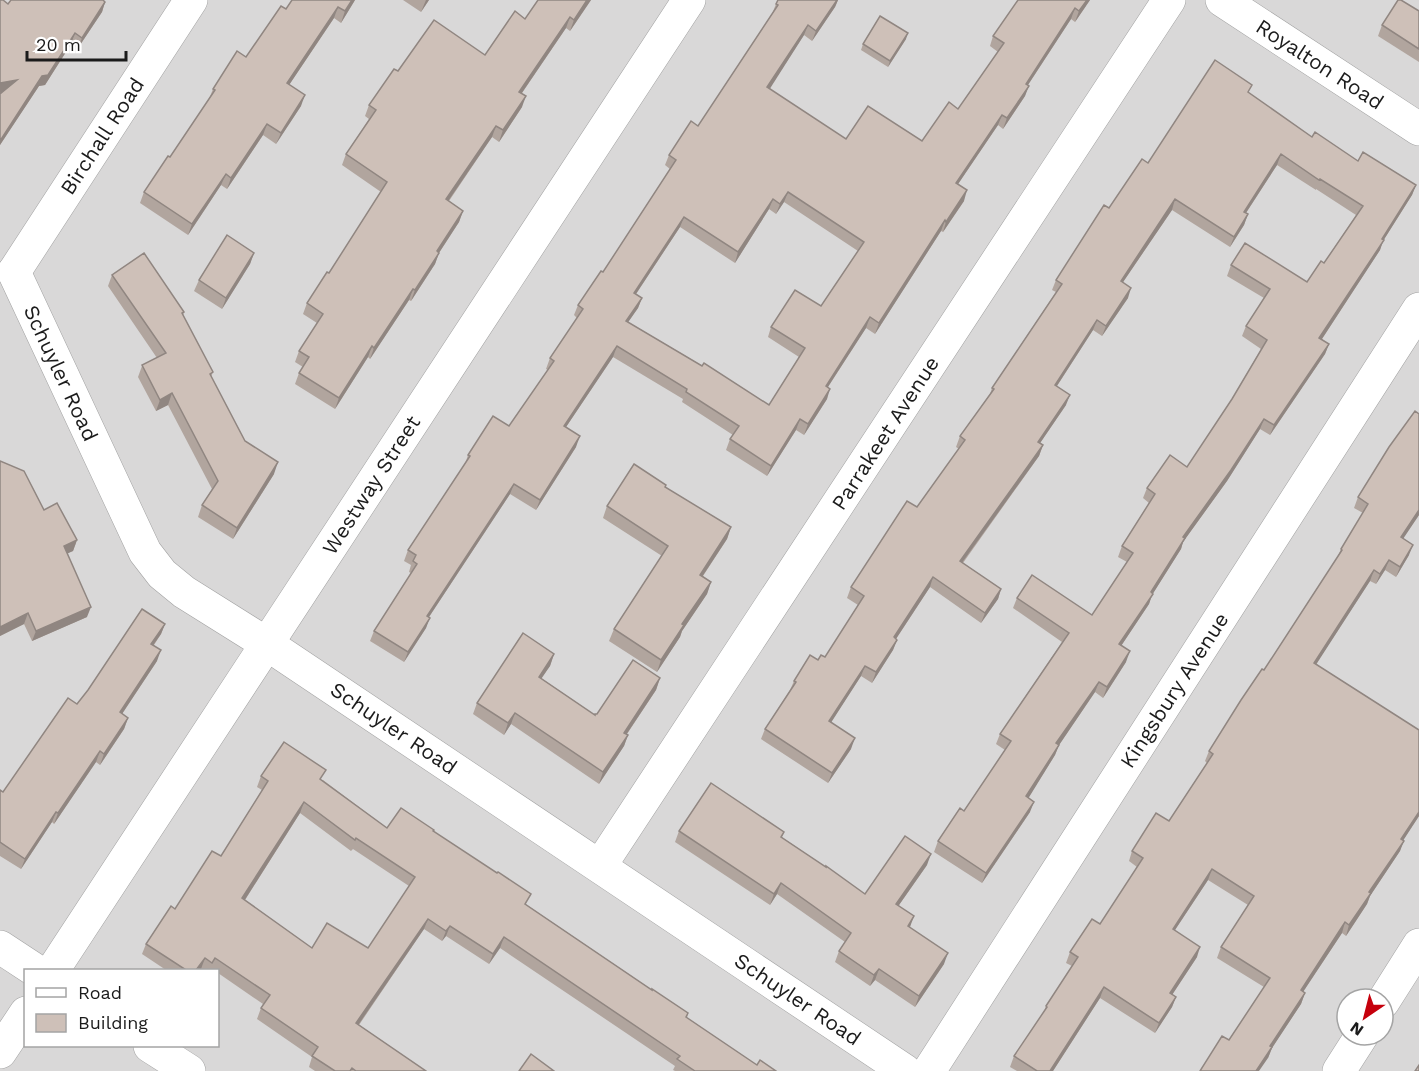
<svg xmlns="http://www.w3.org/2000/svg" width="1419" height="1071" viewBox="0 0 1419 1071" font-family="'Work Sans',sans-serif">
  <rect width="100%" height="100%" fill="#eee8df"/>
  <path fill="#d9d8d8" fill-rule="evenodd" d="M0 0H1419V1071H0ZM26 970H218V1046H26ZM1347 999H1383V1035H1347Z"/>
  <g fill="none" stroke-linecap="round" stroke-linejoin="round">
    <defs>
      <g id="minor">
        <polyline points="1222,0 1419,129"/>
        <polyline points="14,272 145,552 162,574 184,592 267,644 905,1071"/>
        <polyline points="14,272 191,0"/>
        <polyline points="600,866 1169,0"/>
        <polyline points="0,947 35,970"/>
        <polyline points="53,970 689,0"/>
        <polyline points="1383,1002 1419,945"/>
        <polyline points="150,1046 189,1071"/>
        <polyline points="0,1052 26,1013"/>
        <polyline points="929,1071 1419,309"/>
        <polyline points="1339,1071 1362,1035"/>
      </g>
    </defs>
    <use href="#minor" stroke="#a2a2a2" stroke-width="34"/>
    <use href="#minor" stroke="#fff" stroke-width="33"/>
  </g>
  <g fill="#b1a59e" fill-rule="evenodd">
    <polygon points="0,0 8,4 105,2 102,12 78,48 71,44 45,85 39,86 0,145 0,94 2,92 0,93"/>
    <polygon points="292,0 355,0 341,23 334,18 289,85 301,106 276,144 263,135 227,189 221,185 188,235 140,203 144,192 170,157 209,99 213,89 246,57 286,9"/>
    <polygon points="403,0 429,0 421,12"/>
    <polygon points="538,0 591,0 570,31 566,28 522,93 522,107 499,142 492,137 449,201 463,211 459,222 439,253 435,264 411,301 409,300 370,359 368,357 335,409 295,384 299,373 303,367 295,362 299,351 317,323 303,314 307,303 329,273 381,192 342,165 346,154 369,119 365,116 369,105 398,71 485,55 525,19"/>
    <path d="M778 0H838L835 7 812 41 804 35 769 89 846 139 922 141 958 109 998 52 990 46 993 36 1018 0H1090L1075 22 1071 19 1028 85 1025 96 1003 129 998 125 958 184 964 201 943 232 941 231 875 334 866 328 828 387 827 399 804 435 796 430 767 476 726 450 730 439 733 435 682 402 683 399 613 357 566 427 576 447 536 510 510 494 429 617 426 628 404 662 370 641 374 631 411 573 409 572 411 565 404 561 408 550 465 464 468 455 509 426 548 370 546 369 550 358 577 318 574 315 578 305 603 272 670 169 665 165 669 155 698 126 772 14 776 4ZM784 202 858 251 821 306 771 327 768 337 799 357 769 405 628 322 638 308 642 298 636 294 680 227 735 263 769 209 776 214Z"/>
    <polygon points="1419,11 1419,62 1378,36 1382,25"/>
    <polygon points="906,39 888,67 861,50 863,44"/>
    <polygon points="1249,93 1312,137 1358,161 1416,185 1412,195 1383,241 1380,250 1322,339 1329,344 1325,354 1270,435 1260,429 1227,481 1183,542 1181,549 1152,595 1149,604 1121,646 1126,662 1103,698 1095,692 1059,745 1055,755 1028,798 1030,812 982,883 934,852 938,841 964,811 1005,750 996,744 1000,734 1062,642 1013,608 1017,598 1092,615 1127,562 1118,557 1122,546 1149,503 1143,498 1147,488 1187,467 1232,399 1261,349 1242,336 1246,326 1264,298 1227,276 1231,265 1307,282 1324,263 1356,215 1316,189 1316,190 1277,165 1246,213 1248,214 1244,225 1230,247 1172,210 1123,282 1128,298 1102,336 1093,330 1057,386 1066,405 1040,443 1043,445 1039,456 963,563 1001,589 998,599 981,623 930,587 896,639 897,640 893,650 872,683 861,676 831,722 851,749 828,783 761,739 765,729 790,690 794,681 818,660 825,657 858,605 847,598 851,587 917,507 959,449 956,447 960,436 990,394 992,388 1056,292 1052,290 1056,280 1109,208 1148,163"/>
    <polygon points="254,253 250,264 222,309 194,291 199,280"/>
    <polygon points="112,275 184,312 183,316 213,372 211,377 245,441 274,474 233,539 198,517 202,505 212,489 168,405 156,411 138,377 142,366 157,358 108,286"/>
    <polygon points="0,461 44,510 77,540 73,551 67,553 87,617 32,641 24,624 0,636"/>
    <polygon points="665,487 731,527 727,539 703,576 711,582 707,594 682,631 680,637 657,672 609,641 614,629 662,556 603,518 607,506"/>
    <polygon points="1358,497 1419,515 1403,538 1409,555 1396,577 1385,570 1376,584 1370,581 1316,664 1419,730 1419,816 1403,840 1400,851 1370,896 1367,904 1346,936 1342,933 1303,992 1305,993 1301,1004 1272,1048 1268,1058 1229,1040 1264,987 1217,958 1221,947 1248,905 1208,880 1175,930 1197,957 1172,995 1176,997 1172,1007 1155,1033 1100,998 1053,1071 1017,1071 1010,1067 1014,1056 1044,1012 1046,1006 1072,966 1066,963 1070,952 1100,924 1137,867 1129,861 1132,851 1169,821 1207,763 1205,761 1209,751 1264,670 1338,556 1341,549 1363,513 1354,508"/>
    <polygon points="165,624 161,634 154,645 157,661 122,714 128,718 124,729 100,765 96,762 54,824 52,822 21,869 0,856 0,790 3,792 77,704"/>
    <polygon points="554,654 550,666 541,678 595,715 660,678 656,690 627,734 628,735 624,746 599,784 511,724 504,735 473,714 477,703"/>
    <path d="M261 776 323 780 387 828 433 832 527 905 652 990 688 1013 687 1018 757 1065 776 1071H675L673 1070 675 1066 500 948 489 964 446 936 442 941 424 929 359 1025 426 1071H315L309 1067 312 1057 257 1019 261 1008 263 1004 218 973V970H214L211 969 210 970H203L201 969 200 970H166L142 954 146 944 221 856 262 790 257 787ZM300 813 351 851 353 849 409 886 368 948H312L245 900Z"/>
    <polygon points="679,831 784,832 782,837 865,894 927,865 899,905 910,927 944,964 915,1007 875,980 870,986 835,962 839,951 845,942 777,894 770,905 675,842"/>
  </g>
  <g fill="#908681">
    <polygon points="352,0 355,0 341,23 345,11"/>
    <polygon points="426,0 429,0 421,12"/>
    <polygon points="587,0 591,0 570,31 574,20"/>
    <polygon points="837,0 838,0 835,7 812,41 816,31"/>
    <polygon points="1087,0 1090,0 1075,22 1079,11"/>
    <polygon points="105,2 102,12 78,48 82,38"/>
    <polygon points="338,7 334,18 283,94 287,83"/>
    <polygon points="1075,8 1071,19 1022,94 1026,84"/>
    <polygon points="570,17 566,28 515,103 519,92"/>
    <polygon points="808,25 804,35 764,98 767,87"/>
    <polygon points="75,33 71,44 45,85 39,86 0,145 0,141 42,76"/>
    <polygon points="908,33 906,39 888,67 890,61"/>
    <polygon points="17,80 13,90 0,93 0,83"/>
    <polygon points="1029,86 1025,96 1003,129 1007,118"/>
    <polygon points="305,95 301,106 276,144 281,133"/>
    <polygon points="526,96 522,107 499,142 503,130"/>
    <polygon points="1002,115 998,125 952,193 956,183"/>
    <polygon points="267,124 263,135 227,189 231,178"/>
    <polygon points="496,126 492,137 442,210 446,199"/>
    <polygon points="1281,154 1277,165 1240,222 1244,212"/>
    <polygon points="226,174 221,185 188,235 192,224"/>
    <polygon points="1416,185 1412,195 1383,241 1380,250 1316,348 1319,338"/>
    <polygon points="967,190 964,201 943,232 946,222"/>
    <polygon points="788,192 784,202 776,214 780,204"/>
    <polygon points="773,199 769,209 735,263 738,252"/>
    <polygon points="1175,199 1172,210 1117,291 1121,281"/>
    <polygon points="463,211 459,222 433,262 437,251"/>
    <polygon points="1248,214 1244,225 1230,247 1234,237"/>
    <polygon points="684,217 680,227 630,303 634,293"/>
    <polygon points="945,220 941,231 875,334 879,323"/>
    <polygon points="254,253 250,264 222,309 226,298"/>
    <polygon points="439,253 435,264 411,301 415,290"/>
    <polygon points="1131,288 1128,298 1102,336 1106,326"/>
    <polygon points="413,289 409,300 370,359 374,348"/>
    <polygon points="642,298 638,308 622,331 626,321"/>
    <polygon points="870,317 866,328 822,396 826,386"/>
    <polygon points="1097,320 1093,330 1051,395 1055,385"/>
    <polygon points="1329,344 1325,354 1270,435 1274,425"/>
    <polygon points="372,346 368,357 335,409 339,398"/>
    <polygon points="617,346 613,357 560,436 564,426"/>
    <polygon points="830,389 827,399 804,435 808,424"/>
    <polygon points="172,393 168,405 156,411 160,400"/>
    <polygon points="1070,395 1066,405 1034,452 1038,442"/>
    <polygon points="800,419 796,430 767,476 771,466"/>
    <polygon points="1264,419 1260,429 1227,481 1183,542 1181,549 1152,595 1149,604 1115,655 1119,644 1183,537"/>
    <polygon points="580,436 576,447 536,510 540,500"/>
    <polygon points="1043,445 1039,456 956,571 960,561"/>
    <polygon points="278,462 274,474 233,539 237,528"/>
    <polygon points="514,484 510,494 423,626 427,616"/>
    <polygon points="1419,510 1419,515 1397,548 1401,537"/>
    <polygon points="731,527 727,539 696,586 700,575"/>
    <polygon points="77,540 73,551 60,557 64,546"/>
    <polygon points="1413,545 1409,555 1396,577 1400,567"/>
    <polygon points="1389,560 1385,570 1376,584 1380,574"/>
    <polygon points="1374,570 1370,581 1310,674 1314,663"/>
    <polygon points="933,577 930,587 890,648 894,637"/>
    <polygon points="711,582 707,594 682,631 680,637 657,672 661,660 682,624"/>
    <polygon points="1001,589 998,599 981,623 985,613"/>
    <polygon points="91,607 87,617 32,641 36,631"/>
    <polygon points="28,613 24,624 0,636 0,627"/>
    <polygon points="430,618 426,628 404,662 408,652"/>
    <polygon points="165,624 161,634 147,654 151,644"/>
    <polygon points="897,640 893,650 872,683 876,672"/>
    <polygon points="161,650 157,661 116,723 120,712"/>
    <polygon points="1130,651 1126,662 1103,698 1107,687"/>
    <polygon points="554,654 550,666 535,688 539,677"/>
    <polygon points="865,666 861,676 825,732 829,721"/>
    <polygon points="660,678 656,690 620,744 624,733"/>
    <polygon points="1099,682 1095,692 1053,754 1056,743"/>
    <polygon points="515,713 511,724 504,735 508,723"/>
    <polygon points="128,718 124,729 100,765 104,754"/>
    <polygon points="628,735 624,746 599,784 603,772"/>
    <polygon points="855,738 851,749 828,783 832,773"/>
    <polygon points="1059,745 1055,755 1023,807 1026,796"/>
    <polygon points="100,751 96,762 54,824 58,813"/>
    <polygon points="304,802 300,813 239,909 242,898"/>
    <polygon points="1034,802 1030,812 982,883 986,873"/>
    <polygon points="56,812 52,822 21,869 25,859"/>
    <polygon points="1419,812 1419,816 1397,850 1401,839"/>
    <polygon points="1404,841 1400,851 1370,896 1367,904 1346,936 1349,925 1369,892"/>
    <polygon points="931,854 927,865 892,915 896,904"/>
    <polygon points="1212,869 1208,880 1169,939 1173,929"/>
    <polygon points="781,883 777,894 770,905 774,894"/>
    <polygon points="914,916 910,927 908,926"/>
    <polygon points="428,919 424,929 352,1034 356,1023"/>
    <polygon points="1345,922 1342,933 1297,1001 1301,990"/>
    <polygon points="450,926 446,936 442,941 446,931"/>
    <polygon points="504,937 500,948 489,964 493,954"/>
    <polygon points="1200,947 1197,957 1166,1004 1170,993"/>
    <polygon points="948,953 944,964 915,1007 919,996"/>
    <polygon points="205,958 201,969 200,970 196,970"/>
    <polygon points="879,969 875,980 870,986 874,975"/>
    <polygon points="1104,987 1100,998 1053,1071 1050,1071"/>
    <polygon points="1305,993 1301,1004 1272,1048 1268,1058 1259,1071 1256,1071 1270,1046"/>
    <polygon points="1176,997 1172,1007 1155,1033 1159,1023"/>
  </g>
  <g fill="#cec0b8" stroke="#908681" stroke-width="1.5" fill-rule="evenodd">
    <polygon points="0,0 3,0 8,4 11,0 103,0 105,2 82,38 75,33 48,75 42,76 0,141 0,94 17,80 0,83"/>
    <polygon points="292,0 352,0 345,11 338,7 287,83 305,95 281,133 267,124 231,178 226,174 192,224 144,192 168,156 170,157 215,90 213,89 237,51 246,57 281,6 286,9"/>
    <polygon points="538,0 587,0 574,20 570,17 519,92 526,96 503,130 496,126 446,199 463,211 437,251 439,253 415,290 413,289 374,348 372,346 339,398 299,373 309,357 299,351 323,314 307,303 327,272 329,273 387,182 346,154 376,110 369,105 394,69 398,71 434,20 485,55 515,11 525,19"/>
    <path d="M778 0H837L816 31 808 25 767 87 846 139 868 106 922 141 949 102 958 109 1004 43 993 36 1018 0H1087L1079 11 1075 8 1026 84 1029 86 1007 118 1002 115 956 183 967 190 946 222 945 220 879 323 870 317 826 386 830 389 808 424 800 419 771 466 730 439 739 426 686 392 687 389 617 346 564 426 580 436 540 500 514 484 427 616 430 618 408 652 374 631 417 564 413 561 416 555 408 550 470 456 468 455 493 416 509 426 554 361 550 358 583 309 578 305 601 271 603 272 676 160 669 155 691 121 698 126 778 5 776 4ZM788 192 864 242 821 306 795 290 771 327 805 348 769 405 704 363 702 366 626 321 642 298 634 293 684 217 738 252 773 199 780 204Z"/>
    <polygon points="1398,0 1401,0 1419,11 1419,49 1382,25"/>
    <polygon points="880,16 908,33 890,61 863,44"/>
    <polygon points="1215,60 1252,85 1248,92 1312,137 1315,132 1358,161 1363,152 1416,185 1382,239 1384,240 1319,338 1329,344 1274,425 1264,419 1231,470 1183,537 1185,538 1151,592 1153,594 1119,644 1130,651 1107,687 1099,682 1056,743 1059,745 1026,796 1034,802 986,873 938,841 960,808 964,811 1011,741 1000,734 1069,633 1017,598 1032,575 1092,615 1133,553 1122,546 1155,494 1147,488 1170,455 1187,467 1232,399 1267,340 1246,326 1270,289 1231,265 1245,243 1307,282 1321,261 1324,263 1363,206 1320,179 1319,180 1281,154 1244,212 1248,214 1234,237 1175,199 1121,281 1131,288 1106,326 1097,320 1055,385 1070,395 1038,442 1043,445 960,561 1001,589 985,613 933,577 894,637 897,640 876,672 865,666 829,721 855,738 832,773 765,729 796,682 794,681 810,655 818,660 821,655 825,657 864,596 851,587 907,501 917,507 965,440 960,436 994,389 992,388 1062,284 1056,280 1104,205 1109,208 1142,159 1148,163"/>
    <polygon points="227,235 254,253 226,298 199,280"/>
    <polygon points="144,253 184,312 182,313 213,372 210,374 245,441 278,462 237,528 202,505 218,481 172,393 160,400 142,365 166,353 112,275"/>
    <polygon points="1415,411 1419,414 1419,510 1401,537 1413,545 1400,567 1389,560 1380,574 1374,570 1314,663 1419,730 1419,812 1401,839 1404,841 1369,892 1371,893 1349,925 1345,922 1301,990 1305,993 1270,1046 1272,1047 1256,1071 1200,1071 1222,1036 1229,1040 1270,978 1221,947 1254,896 1212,869 1173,929 1200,947 1170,993 1176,997 1159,1023 1104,987 1050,1071 1037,1071 1014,1056 1047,1007 1046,1006 1078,957 1070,952 1092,919 1100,924 1143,858 1132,851 1156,813 1169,821 1213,754 1209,751 1241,700 1262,669 1264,670 1342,550 1341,549 1368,504 1358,497 1389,447"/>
    <polygon points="0,461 24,471 44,510 57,503 77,540 64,546 91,607 36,631 28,613 0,627"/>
    <polygon points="634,464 666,485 665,487 731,527 700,575 711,582 682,624 684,625 661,660 614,629 668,546 607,506"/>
    <polygon points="142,609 165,624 151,644 161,650 120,712 128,718 104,754 100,751 58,813 56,812 25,859 0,842 0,790 3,792 68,698 77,704 88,690"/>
    <polygon points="523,633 554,654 539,677 595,715 595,714 597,714 633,660 660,678 624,733 628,735 603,772 515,713 508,723 477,703"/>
    <path d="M284 742 326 770 320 779 387 828 401 808 434 830 433 831 497 873 498 872 531 894 525 904 652 990V989L688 1013 686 1017 757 1065 760 1060 776 1071H695L677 1059 680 1056 504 937 493 954 450 926 446 931 428 919 356 1023 426 1071H356L352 1068 350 1071H335L312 1056 318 1047 261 1008 270 995 215 958 212 963 205 958 196 970H186L146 944 171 906 175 909 212 851 221 856 268 781 261 776ZM304 802 355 840 356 838 415 877 368 948 327 923 312 948 242 898Z"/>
    <polygon points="711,783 784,832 781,837 826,867 826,866 865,894 905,836 931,854 896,904 914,916 908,926 948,953 919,996 879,969 874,975 839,951 851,933 781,883 774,894 679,831"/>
    <polygon points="531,1054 554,1071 519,1071"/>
    <polygon points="1419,1065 1419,1071 1415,1071"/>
  </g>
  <g text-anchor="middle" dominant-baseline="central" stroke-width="4.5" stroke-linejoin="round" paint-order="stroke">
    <g font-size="21" fill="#1b1b1b" stroke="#fff">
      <text transform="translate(1320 64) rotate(33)">Royalton Road</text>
      <text transform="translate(102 136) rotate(-57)">Birchall Road</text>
      <text transform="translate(61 373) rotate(65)">Schuyler Road</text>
      <text transform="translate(885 433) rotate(-57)">Parrakeet Avenue</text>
      <text transform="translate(371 485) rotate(-57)">Westway Street</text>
      <text transform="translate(1174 690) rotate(-57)">Kingsbury Avenue</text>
      <text transform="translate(394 728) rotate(34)">Schuyler Road</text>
      <text transform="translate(798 999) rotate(34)">Schuyler Road</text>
    </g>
  </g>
  <rect x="24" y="969" width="195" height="78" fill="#ffffff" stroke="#a4a4a4" stroke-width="1.5"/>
  <rect x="36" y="988" width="30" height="9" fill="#ffffff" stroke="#a4a4a4" stroke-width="1.5"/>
  <text x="78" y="999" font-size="18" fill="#1b1b1b">Road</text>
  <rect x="36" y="1014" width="30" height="18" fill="#cec0b8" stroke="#a4a4a4" stroke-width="1.5"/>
  <text x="78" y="1029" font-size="18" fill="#1b1b1b">Building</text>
  <g transform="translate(1365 1017) rotate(215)"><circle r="28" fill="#ffffff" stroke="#a4a4a4" stroke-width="1.5"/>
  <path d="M0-4.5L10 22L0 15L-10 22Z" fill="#c6000c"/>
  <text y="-9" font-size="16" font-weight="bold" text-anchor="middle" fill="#1b1b1b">N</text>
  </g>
  <path d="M27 51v9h99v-9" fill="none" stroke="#1b1b1b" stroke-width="3"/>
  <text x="36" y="51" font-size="18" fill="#1b1b1b" stroke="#ffffff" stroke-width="4.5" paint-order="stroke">20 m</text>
</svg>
